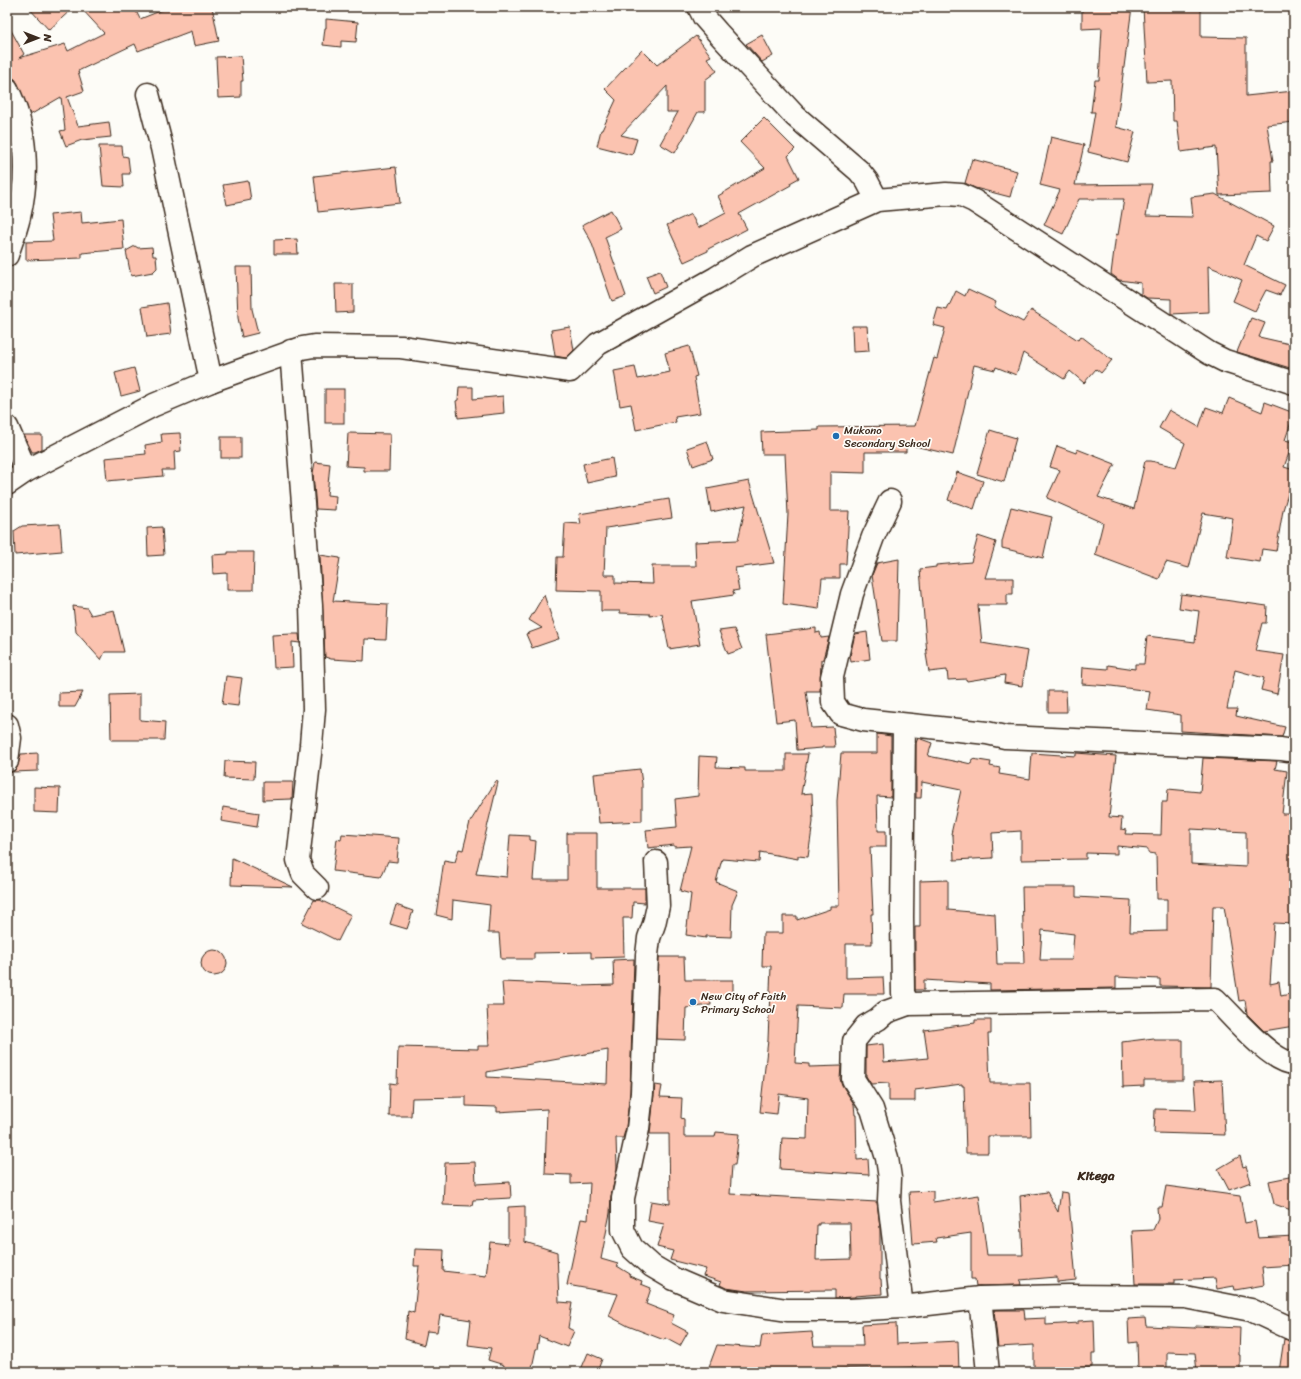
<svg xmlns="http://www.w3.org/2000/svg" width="1301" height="1379" viewBox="0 0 1301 1379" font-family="Sriracha,sans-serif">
  <rect width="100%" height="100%" fill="#fdfcf7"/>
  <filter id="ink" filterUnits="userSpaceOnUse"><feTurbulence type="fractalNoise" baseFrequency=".025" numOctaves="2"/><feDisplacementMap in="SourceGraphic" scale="8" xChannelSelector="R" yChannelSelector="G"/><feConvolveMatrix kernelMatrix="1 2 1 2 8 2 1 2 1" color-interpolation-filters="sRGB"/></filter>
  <g filter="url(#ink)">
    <g fill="#fbc3b0" stroke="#3b2a1e" fill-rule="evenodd">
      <polygon points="28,7 74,7 49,30"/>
      <polygon points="80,7 134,7 140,19 170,7 212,7 219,41 194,46 191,31 138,51 135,44 78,71 84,91 67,97 78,126 109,122 111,137 82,140 66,146 60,131 65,130 61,97 30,115 18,84 15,79 10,77 7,69 7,23 24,54 19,58 65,44 68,51 104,33"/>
      <polygon points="1082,7 1132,7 1116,127 1135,132 1127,162 1088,152 1095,112 1091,112 1095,80 1099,80 1102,28 1082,29"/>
      <polygon points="1143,7 1201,7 1201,37 1246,38 1246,96 1294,91 1294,122 1267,125 1273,161 1271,161 1272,193 1219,195 1216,147 1181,152 1177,121 1173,121 1172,81 1147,82"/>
      <polygon points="326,19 358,22 356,42 341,41 341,47 323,45 325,28 326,28"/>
      <polygon points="762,35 773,56 762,62 746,44"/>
      <polygon points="696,36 711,56 707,58 717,71 705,80 705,112 698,112 675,153 660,144 678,112 667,112 667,86 621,135 637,139 632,155 597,146 601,130 602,130 616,100 605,89 642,50 657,65"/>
      <polygon points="241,56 243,81 241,81 241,97 218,98 216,57"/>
      <polygon points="764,118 795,149 788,156 799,178 790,183 791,185 739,214 747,229 708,249 708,251 684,262 667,225 691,214 698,228 726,213 718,196 765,168 740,142"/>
      <polygon points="1051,137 1084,145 1075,185 1152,184 1146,216 1193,217 1191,197 1215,194 1274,226 1266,241 1256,236 1244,265 1285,285 1280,295 1266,290 1255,311 1233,301 1242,280 1208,266 1209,312 1172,314 1171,314 1171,299 1147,298 1141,294 1141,283 1119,280 1111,274 1116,234 1118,235 1124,199 1079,199 1063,234 1044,225 1060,190 1040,185"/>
      <polygon points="99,146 122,146 123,156 128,157 130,174 123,174 124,187 103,186"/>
      <polygon points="972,159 1017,171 1010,197 975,188 965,183"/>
      <polygon points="396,167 400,203 318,212 314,176"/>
      <polygon points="248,181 251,200 227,205 223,185"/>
      <polygon points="611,210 621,229 605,237 626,296 612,301 591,241 582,225"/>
      <polygon points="81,212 82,223 121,219 124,249 82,253 82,258 26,260 26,242 53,241 50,215"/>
      <polygon points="297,239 298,254 274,254 274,240"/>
      <polygon points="135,246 138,248 152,247 153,256 156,256 157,268 153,272 131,276 126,251"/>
      <polygon points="236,267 251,267 252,309 258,333 242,337 238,318"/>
      <polygon points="660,271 666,287 653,293 646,276"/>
      <polygon points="335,284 353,284 353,312 336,313"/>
      <polygon points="968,289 996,302 994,307 1023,322 1031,310 1078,340 1081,336 1112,360 1101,373 1096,369 1084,383 1070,371 1064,379 1023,353 1016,375 996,367 995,370 974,365 953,455 906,444 906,452 865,452 865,473 830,472 830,511 849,511 846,564 840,564 840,578 822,578 819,609 783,604 788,514 785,454 762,454 761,432 819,430 819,427 915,426 934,358 937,359 945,328 933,325 938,308 947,310 956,291 965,296"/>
      <polygon points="167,303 171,334 147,337 142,307"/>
      <polygon points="1251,318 1265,323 1259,337 1294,345 1290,368 1237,352"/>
      <polygon points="852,326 867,326 869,351 853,352"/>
      <polygon points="570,327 574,350 566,358 555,356 551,330"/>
      <polygon points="689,346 697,376 694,377 700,413 675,417 676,422 636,430 631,404 620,406 614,371 635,367 638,379 670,372 665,353"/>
      <polygon points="134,368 140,391 121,396 115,373"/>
      <polygon points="459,387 473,387 473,399 503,396 504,413 458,418 456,401 458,400"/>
      <rect x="325" y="389" width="19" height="34"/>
      <polygon points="1229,398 1262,412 1265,402 1294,413 1285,440 1293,442 1284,467 1294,470 1294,474 1283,510 1276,551 1262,549 1260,562 1227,557 1233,518 1203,513 1189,568 1166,562 1159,579 1095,555 1103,523 1047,498 1060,470 1050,467 1057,446 1076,453 1077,449 1115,464 1098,497 1134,509 1145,461 1151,461 1176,467 1185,443 1159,428 1169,410 1199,427 1206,407 1223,413"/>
      <polygon points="990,430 1016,438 1004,482 977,474"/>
      <polygon points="180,433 181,451 174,452 175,470 162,470 163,476 107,481 105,458 146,454 145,445 162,442 161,434"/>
      <polygon points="348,433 390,434 389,471 364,471 364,467 346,466"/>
      <polygon points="24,435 42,435 42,449 35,452 32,452"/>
      <rect x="221" y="437" width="20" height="21"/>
      <polygon points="707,441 713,459 693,466 687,448"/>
      <polygon points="612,458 615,477 587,483 583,464"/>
      <polygon points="315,462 330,464 327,495 336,496 335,510 316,509 313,473"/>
      <polygon points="957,472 983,481 974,509 948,500"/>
      <polygon points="749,481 774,563 735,568 739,590 733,591 734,595 692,601 700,644 669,649 662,614 650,616 650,614 620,613 620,611 601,611 601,591 556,590 557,557 563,557 565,523 581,524 579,514 669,499 672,518 606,528 604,575 615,575 615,583 653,584 652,566 696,566 695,542 738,540 746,505 711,512 707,489"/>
      <polygon points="1011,507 1052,517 1043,558 1002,548 1002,542"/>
      <polygon points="60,524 62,551 15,555 14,531 22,526"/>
      <polygon points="162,527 164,555 148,556 147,528"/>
      <polygon points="978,536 996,542 985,578 1013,578 1013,594 1007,594 1007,605 978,605 982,643 1028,651 1022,686 1004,683 1005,675 967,681 966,679 948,680 947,670 929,672 926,654 927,654 920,569 936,567 936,565 971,562"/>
      <polygon points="228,552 254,552 253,590 227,590 227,573 213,574 212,555 228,554"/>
      <polygon points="320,555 340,558 333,601 388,604 386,640 365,639 364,661 331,659 325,657"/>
      <polygon points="899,559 897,641 882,641 872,575 877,563"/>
      <polygon points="1181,594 1267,606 1266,623 1262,623 1255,651 1284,655 1277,694 1261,690 1264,678 1235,670 1227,709 1237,709 1236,716 1285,727 1282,737 1181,731 1181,715 1147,710 1150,691 1111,686 1082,684 1083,667 1108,669 1108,665 1135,669 1135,664 1144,664 1147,636 1195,642 1199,611 1179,608"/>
      <polygon points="544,595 559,639 558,639 532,648 526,634 542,628 529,620"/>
      <polygon points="73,606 87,608 91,615 114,610 124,652 105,652 101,660 76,632"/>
      <polygon points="816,628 816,633 820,632 821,638 829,637 823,659 821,660 820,691 806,691 811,728 833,727 835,747 822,747 822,748 797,750 795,720 776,722 766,634"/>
      <polygon points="734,629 742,649 728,654 719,631"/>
      <polygon points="867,632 870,659 851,662 850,656 855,634"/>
      <polygon points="292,634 299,634 300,643 292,642 293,667 274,668 272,635"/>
      <polygon points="226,676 242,678 238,706 222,704"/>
      <polygon points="1048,691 1066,691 1067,712 1048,712"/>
      <polygon points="83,692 75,707 59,707 59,693"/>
      <polygon points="140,694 140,720 165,722 164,740 111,740 110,695"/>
      <polygon points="877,734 891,736 891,797 877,796 878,831 886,831 886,847 870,847 873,914 871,914 872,944 846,944 846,978 883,977 884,994 844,994 843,1008 798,1006 795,1063 809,1064 809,1067 841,1066 840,1079 842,1085 854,1104 855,1115 856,1115 857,1160 868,1159 869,1175 780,1169 782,1138 807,1139 808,1098 779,1094 777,1114 760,1112 768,1040 771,966 762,966 763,933 783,933 783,916 797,916 797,920 830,909 830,906 839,906 837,801 841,753 877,753"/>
      <path d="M918 738 932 743 928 756 958 762V761L971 764 972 759 991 762 990 766 1000 768 999 774 1030 779 1032 753 1076 756V753L1116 756 1109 817 1122 818 1121 829 1126 830 1125 834 1161 835 1162 802H1167L1168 789 1200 792 1203 758 1277 761 1275 769 1287 771 1282 814H1290V838H1294V924L1274 923 1270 984 1279 982 1281 996 1294 993V1026L1264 1031 1247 1014 1245 1000 1239 1001 1224 906H1213L1211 987 1160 986V979L1116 977V988L990 990V984L924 980V990H915V927H920V881L948 880V910L995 914 997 964H1024L1022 887H1076V897L1131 900 1130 932 1167 931V899H1157L1156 854 1148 853V849L1117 846V854L1086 853V859L1021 860V831L992 833 993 858 954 860 953 835 951 834 961 790 922 782 921 798H916V743ZM1191 829 1246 832V867L1191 864ZM1042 930 1074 934 1072 960H1040Z"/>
      <polygon points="38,753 38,771 13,772 17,768 21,754"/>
      <polygon points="786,754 808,754 801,794 812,793 813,822 808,857 798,856 798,859 760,852 759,862 722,859 716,882 738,891 732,905 731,937 706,936 706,938 686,935 691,894 680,891 691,846 674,847 674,845 648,848 646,830 677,827 675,799 698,796 699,756 717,757 716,767 745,768 745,771 786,771"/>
      <polygon points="225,761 255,762 254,779 224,778"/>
      <polygon points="640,769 642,784 642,821 599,823 594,774"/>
      <polygon points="496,781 498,782 476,874 507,877 510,835 530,836 530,840 536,841 533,880 567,880 567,833 597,833 597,888 645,888 645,903 633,902 632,918 623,918 624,957 591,958 591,952 534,953 534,959 501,959 499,933 488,933 490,905 453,900 452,919 436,915 444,860 455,862 459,849 463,850 470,822"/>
      <polygon points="263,782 293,782 292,799 263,800"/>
      <polygon points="34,787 60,788 59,813 34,812"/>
      <polygon points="223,807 259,813 257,827 221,821"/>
      <polygon points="342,834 399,838 397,862 388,861 381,877 333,871 337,839 341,840"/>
      <polygon points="232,858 293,887 231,885"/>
      <polygon points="314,900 320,900 351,915 338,941 302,923"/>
      <polygon points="396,905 413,911 407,929 390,924"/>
      <circle cx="214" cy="963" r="13"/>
      <polygon points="659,957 684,957 685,980 733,980 733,995 710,996 711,1005 686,1008 685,1040 656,1039"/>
      <path d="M634 959 630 1092 626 1127 623 1138H616L617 1169 611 1196 610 1213 601 1259 618 1264 617 1266 630 1274 629 1276 642 1281 641 1284 651 1288 646 1304 674 1315 671 1323 688 1332 680 1346 665 1338 664 1340 628 1326 609 1316 618 1294 567 1285 581 1219 588 1220 590 1183 571 1184V1175L545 1174 547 1109 497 1112V1107L466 1106V1097L412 1098 411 1116H389L390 1083 397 1084 398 1047 478 1049V1046H489L487 1006H504L502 982 579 985V986L614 985 613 960ZM608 1050 607 1084 487 1077V1072Z"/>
      <polygon points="975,1020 991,1020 991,1034 988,1034 990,1083 1030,1083 1031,1136 988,1136 988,1153 966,1153 964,1086 962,1086 962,1084 915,1090 915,1101 889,1101 889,1083 871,1084 866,1076 866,1046 883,1044 884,1062 928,1058 924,1030 975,1023"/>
      <polygon points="1154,1038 1154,1040 1183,1040 1183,1080 1144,1080 1144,1086 1123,1087 1122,1042"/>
      <polygon points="1222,1080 1225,1135 1154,1133 1155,1109 1196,1110 1194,1081"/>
      <path d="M655 1085 662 1086 660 1097 682 1098 681 1118 684 1119V1137H715L716 1132 739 1134 735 1165H732L730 1194 877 1202 880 1227V1279H881L882 1294 855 1296V1297L835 1298V1290L747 1291 726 1288 720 1285 721 1282 703 1276 706 1269 670 1260 673 1251 657 1247 664 1224 648 1221 651 1201 670 1204 669 1134H650ZM819 1223H850L851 1259 816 1260 817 1225H819Z"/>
      <polygon points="1240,1156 1243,1167 1246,1166 1251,1182 1229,1190 1218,1169"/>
      <polygon points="475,1162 476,1184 510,1182 511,1198 473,1200 472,1206 443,1205 445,1163"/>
      <polygon points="1294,1176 1294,1211 1274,1204 1269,1181"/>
      <polygon points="1166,1186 1240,1196 1245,1223 1255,1221 1258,1238 1294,1236 1294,1265 1262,1267 1264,1285 1235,1290 1234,1286 1217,1289 1215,1278 1174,1280 1174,1284 1135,1284 1132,1231 1153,1230 1158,1219 1157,1207 1162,1207"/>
      <polygon points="933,1191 933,1202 979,1195 987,1255 1023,1255 1020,1196 1047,1192 1058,1212 1061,1192 1068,1193 1076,1280 1057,1282 1057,1277 1020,1280 1021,1285 976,1286 975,1279 971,1279 971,1233 936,1238 937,1242 913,1244 909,1192"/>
      <polygon points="525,1206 525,1242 557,1252 559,1302 572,1303 568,1328 574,1331 567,1347 539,1336 537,1349 536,1349 531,1372 503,1372 504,1365 488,1360 491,1348 468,1345 471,1320 440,1315 437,1332 427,1331 424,1345 405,1339 408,1311 414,1313 419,1266 414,1266 415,1249 444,1250 443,1271 486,1276 490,1242 508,1244 508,1207"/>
      <polygon points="994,1310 1024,1310 1025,1319 1046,1318 1046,1325 1078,1323 1078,1321 1094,1320 1095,1353 1092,1353 1092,1367 1034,1369 1034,1345 998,1347"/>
      <polygon points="1145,1318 1146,1326 1195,1328 1195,1326 1240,1328 1239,1355 1240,1355 1240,1372 1197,1372 1195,1353 1167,1352 1167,1370 1138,1371 1137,1342 1129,1343 1128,1319"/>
      <polygon points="896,1323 897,1344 958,1341 959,1372 916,1372 916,1367 869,1371 869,1368 808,1369 808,1372 707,1372 717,1345 760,1348 762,1335 812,1332 814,1346 863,1346 862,1325"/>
      <polygon points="1284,1339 1294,1342 1294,1372 1279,1372"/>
      <polygon points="588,1353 602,1359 597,1372 580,1372"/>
    </g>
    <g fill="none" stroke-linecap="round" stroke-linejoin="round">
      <defs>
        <g id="minor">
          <polyline points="699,7 704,17 718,33 795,116 859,171 867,181 877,200"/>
          <path d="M7 89C27 128 29 175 19 217 16 230 11 243 7 255"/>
          <polyline points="148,94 162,148 211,381"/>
          <polyline points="291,351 311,605 314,709 311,745 298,860 303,874 317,888"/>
          <polyline points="7,427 26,471"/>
          <polyline points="7,484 26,471 154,405 211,381 302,348 314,346 401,347 570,371 598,344 716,278 752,256 877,200 946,194 961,195 974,201 1209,353 1225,361 1294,383"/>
          <polyline points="890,501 873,537 852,594 832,677 833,702 841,714 863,720 987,733 1005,737 1281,749 1294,751"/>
          <polyline points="7,725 10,738 7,761"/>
          <polyline points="904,725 902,917 903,993 908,1004"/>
          <polyline points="656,862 658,906 654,924 649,938 647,955 642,1093 638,1129 623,1198 623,1230 632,1248 652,1266 674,1279 723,1300 787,1310 849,1310 902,1307 980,1298 1068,1296 1185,1297 1251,1310 1294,1330"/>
          <polyline points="980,1298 988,1372"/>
          <path d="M902 1307 889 1201 890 1178 887 1158 872 1109 853 1079 854 1041 866 1026 878 1019 886 1012 908 1004 1215 999C1232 1015 1271 1063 1294 1063"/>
        </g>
      </defs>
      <use href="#minor" stroke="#3b2a1e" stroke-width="25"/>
      <use href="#minor" stroke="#fdfcf7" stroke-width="22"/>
    </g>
  </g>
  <g fill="#1f6fb2" stroke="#fdfcf7" stroke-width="1.5">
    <circle cx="836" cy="436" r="4"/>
    <circle cx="693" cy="1002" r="4"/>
  </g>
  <g text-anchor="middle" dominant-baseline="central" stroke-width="3.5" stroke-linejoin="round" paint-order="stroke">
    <g font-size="11" fill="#3b2a1e" stroke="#fdfcf7" text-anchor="start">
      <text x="844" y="430">Mukono<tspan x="844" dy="13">Secondary School</tspan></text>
      <text x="701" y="996">New City of Faith<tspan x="701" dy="13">Primary School</tspan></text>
    </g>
    <g font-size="13" font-weight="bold" fill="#3b2a1e" stroke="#fdfcf7">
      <text x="1096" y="1175">Kitega</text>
    </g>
  </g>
  <rect width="1301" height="1379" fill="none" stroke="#fdfcf7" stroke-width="24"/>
  <rect x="12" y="12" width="1277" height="1355" fill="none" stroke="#3b2a1e" stroke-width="1.5" filter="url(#ink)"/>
  <g transform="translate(38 38) rotate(90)" stroke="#fdfcf7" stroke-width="3" paint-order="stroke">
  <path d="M0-3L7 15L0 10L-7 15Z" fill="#3b2a1e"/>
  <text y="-6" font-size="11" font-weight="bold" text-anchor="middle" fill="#3b2a1e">N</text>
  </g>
</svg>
